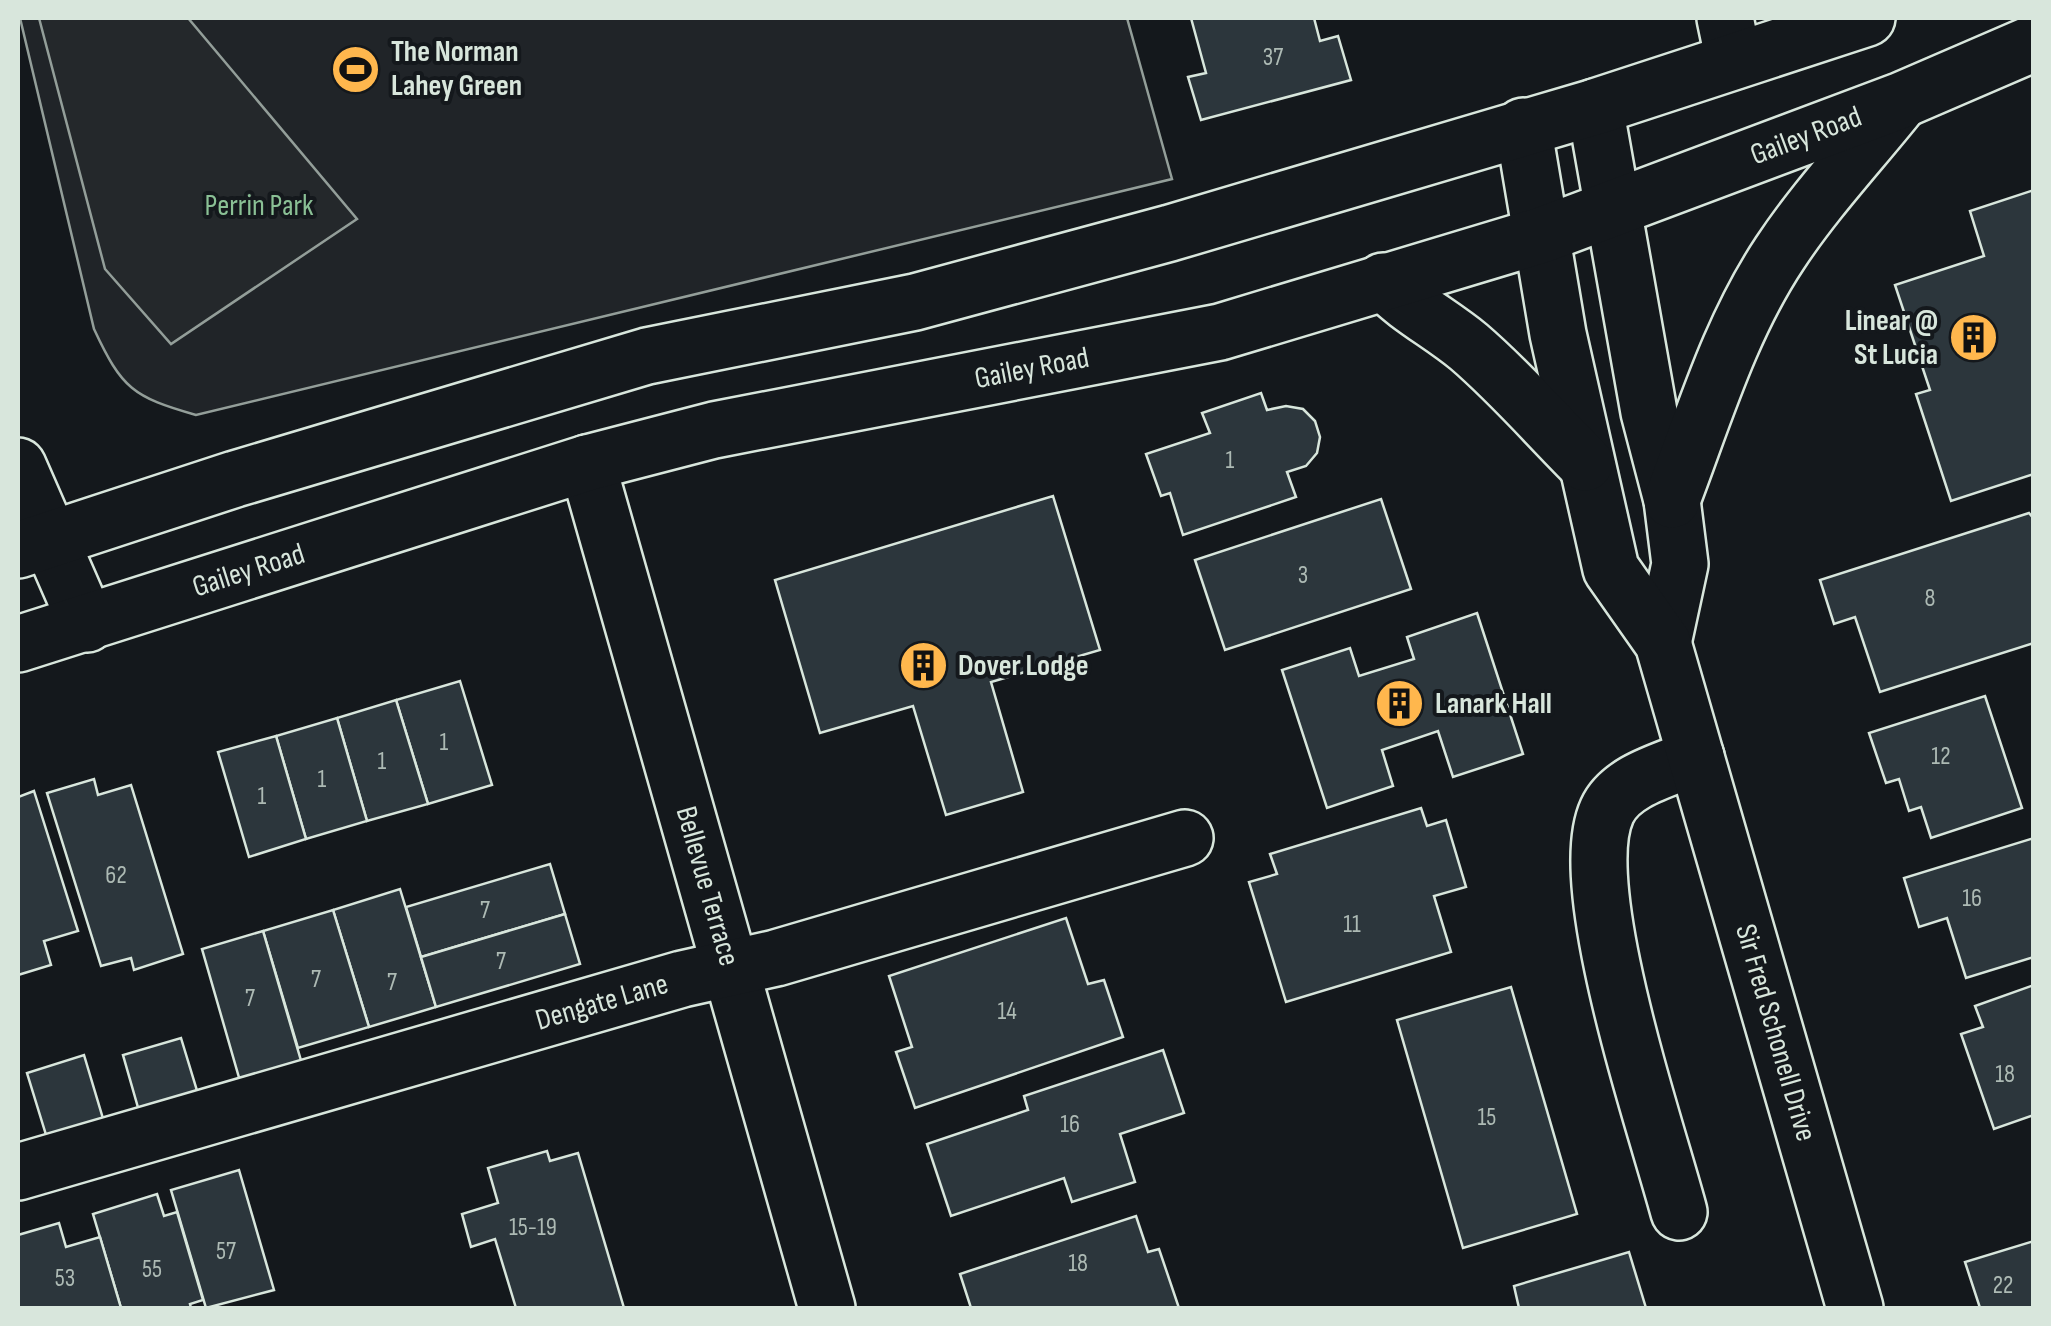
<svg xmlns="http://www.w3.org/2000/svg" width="2051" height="1326" viewBox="0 0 2051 1326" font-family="'Sofia Sans Condensed',sans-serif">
  <rect width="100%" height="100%" fill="#14181c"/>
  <path fill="#202428" stroke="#939e99" stroke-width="2.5" d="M20 18H1127L1172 179 196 415C133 397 122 389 94 329Z"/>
  <polygon fill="#24282b" stroke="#939e99" stroke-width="2.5" points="39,18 188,18 357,219 171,344 105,269"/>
  <g fill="#2c363c" stroke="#d8e6dc" stroke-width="2.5">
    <polygon points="1191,18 1314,18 1320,41 1338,36 1351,80 1201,120 1188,77 1206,73"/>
    <polygon points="2034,190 2034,474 1951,501 1916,394 1930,390 1895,285 1984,256 1970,211"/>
    <polygon points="1261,393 1267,410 1286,406 1303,409 1315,421 1320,437 1317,453 1306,466 1287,472 1296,497 1183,535 1170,493 1161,496 1146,454 1210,433 1202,413"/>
    <polygon points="1053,496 1100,650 991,682 1023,792 946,815 913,706 820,733 775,580"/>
    <polygon points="1381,499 1411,589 1225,650 1195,560"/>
    <polygon points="2029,513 2034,519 2034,643 1880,692 1855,617 1834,624 1820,580"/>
    <polygon points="1477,613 1523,754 1453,777 1438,731 1382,750 1393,786 1327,808 1282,670 1350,648 1359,676 1414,659 1407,637"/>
    <polygon points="460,681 492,785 428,804 396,700"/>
    <polygon points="1985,696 2022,808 1931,838 1921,807 1909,811 1899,779 1886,783 1869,733"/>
    <polygon points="396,700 428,804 367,821 337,718"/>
    <polygon points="337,718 367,821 306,839 276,736"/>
    <polygon points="276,736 306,839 249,857 218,752"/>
    <polygon points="94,779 98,795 131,785 183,954 134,970 131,958 101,966 47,793"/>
    <polygon points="34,791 78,931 44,941 51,965 18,975 18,797"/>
    <polygon points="1421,808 1427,826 1446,820 1466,887 1434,896 1451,952 1286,1002 1249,882 1277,874 1270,854"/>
    <polygon points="2034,838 2034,957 1966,978 1947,918 1919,927 1904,878"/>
    <polygon points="550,864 565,914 421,957 406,907"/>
    <polygon points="400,889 436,1007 369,1027 333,910"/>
    <polygon points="333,910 369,1027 298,1048 263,931"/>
    <polygon points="565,914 580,964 436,1007 421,957"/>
    <polygon points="1066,918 1088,984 1104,980 1123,1037 915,1108 896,1052 912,1047 889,976"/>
    <polygon points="263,931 302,1064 240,1081 202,949"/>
    <polygon points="2034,985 2034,1115 1994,1129 1961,1034 1983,1027 1975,1006"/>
    <polygon points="1511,987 1577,1214 1463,1248 1397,1020"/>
    <polygon points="181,1038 198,1094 139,1111 123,1055"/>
    <polygon points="1163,1050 1184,1113 1120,1134 1135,1182 1072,1202 1064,1178 951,1216 927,1144 1028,1110 1024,1096"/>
    <polygon points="84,1055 104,1122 47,1138 27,1073"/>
    <polygon points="547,1151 550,1161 578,1153 624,1308 516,1308 495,1239 471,1247 462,1214 498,1203 488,1168"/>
    <polygon points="239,1170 274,1290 206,1308 171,1190"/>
    <polygon points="157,1194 164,1216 177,1212 203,1300 190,1304 191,1308 121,1308 93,1214"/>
    <polygon points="1136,1216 1148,1252 1159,1249 1179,1308 971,1308 960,1274"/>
    <polygon points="59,1223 66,1247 100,1237 121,1308 18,1308 18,1235"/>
    <polygon points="2034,1241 2034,1308 1980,1308 1965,1262"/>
    <polygon points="1629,1252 1646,1308 1519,1308 1514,1286"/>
  </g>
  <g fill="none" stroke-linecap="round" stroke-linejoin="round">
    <defs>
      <g id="minor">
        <polyline points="1725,18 1734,61"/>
        <path id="s1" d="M587 463 827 1308"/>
        <polyline points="18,466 87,624"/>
        <path id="s2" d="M18 1172 682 979 776 958 1185 838"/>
        <path d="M1679 1212C1656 1126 1573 885 1607 811 1621 780 1666 770 1696 757"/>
      </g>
      <g id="major">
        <polyline points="1595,107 1649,412 1672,500 1680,564 1663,643"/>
        <path id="s3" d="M1523 126 1558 334 1611 569 1663 643 1855 1308"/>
        <path d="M1383 281C1409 308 1440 323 1469 347 1511 383 1546 424 1585 463"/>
        <path d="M1672 500C1704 416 1730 328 1780 253 1815 200 1860 152 1900 102"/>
        <polyline points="18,550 235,479 647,356 915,302 1170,233 1595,107 1867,18"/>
        <path id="s4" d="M18 644 587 463 714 430 1220 332 1542 235 1902 100 2034 43"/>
      </g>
    </defs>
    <use href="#minor" stroke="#d8e6dc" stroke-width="60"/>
    <use href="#major" stroke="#d8e6dc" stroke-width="60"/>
    <use href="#minor" stroke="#14181c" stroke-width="55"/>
    <use href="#major" stroke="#14181c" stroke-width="55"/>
  </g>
  <defs>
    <symbol id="stadium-disc" viewBox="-11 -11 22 22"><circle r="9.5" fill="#ffb74d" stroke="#14181c"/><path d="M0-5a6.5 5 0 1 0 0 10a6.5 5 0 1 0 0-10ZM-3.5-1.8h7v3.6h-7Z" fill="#111"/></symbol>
    <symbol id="building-disc" viewBox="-11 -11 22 22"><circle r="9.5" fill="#ffb74d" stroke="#14181c"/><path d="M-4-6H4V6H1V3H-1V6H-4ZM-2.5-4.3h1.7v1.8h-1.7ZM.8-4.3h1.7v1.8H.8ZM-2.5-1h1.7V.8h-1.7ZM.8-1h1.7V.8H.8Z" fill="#111"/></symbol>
  </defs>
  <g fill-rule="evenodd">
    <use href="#stadium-disc" x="328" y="42" width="55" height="55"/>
    <use href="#building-disc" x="1946" y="310" width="55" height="55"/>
    <use href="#building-disc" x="896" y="638" width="55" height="55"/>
    <use href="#building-disc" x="1372" y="676" width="55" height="55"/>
  </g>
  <g text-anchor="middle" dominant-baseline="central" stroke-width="8" stroke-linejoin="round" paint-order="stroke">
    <g font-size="25" fill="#adbab4">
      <text x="1273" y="57">37</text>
      <text x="1230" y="460">1</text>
      <text x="1303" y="575">3</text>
      <text x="1930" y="598">8</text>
      <text x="444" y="742">1</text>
      <text x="1941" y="756">12</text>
      <text x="382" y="761">1</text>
      <text x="322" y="779">1</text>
      <text x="262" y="796">1</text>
      <text x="116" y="875">62</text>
      <text x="1972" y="898">16</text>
      <text x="485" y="910">7</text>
      <text x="1352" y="924">11</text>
      <text x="501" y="961">7</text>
      <text x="316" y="979">7</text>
      <text x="392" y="982">7</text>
      <text x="250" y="998">7</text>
      <text x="1007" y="1011">14</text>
      <text x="2005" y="1074">18</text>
      <text x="1487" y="1117">15</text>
      <text x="1070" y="1124">16</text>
      <text x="533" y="1227">15-19</text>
      <text x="226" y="1251">57</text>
      <text x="1078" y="1263">18</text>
      <text x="152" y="1269">55</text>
      <text x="65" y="1278">53</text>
      <text x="2003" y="1285">22</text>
    </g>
    <g font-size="30" font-weight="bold" fill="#d8e6dc" stroke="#14181c" text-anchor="start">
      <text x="391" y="52">The Norman<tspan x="391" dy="34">Lahey Green</tspan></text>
      <text x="1938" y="321" text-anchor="end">Linear @<tspan x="1938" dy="34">St Lucia</tspan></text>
      <text x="958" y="666">Dover Lodge</text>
      <text x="1435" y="704">Lanark Hall</text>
    </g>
    <g font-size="30" fill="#d8e6dc" stroke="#14181c">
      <text stroke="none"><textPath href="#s4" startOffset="1862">Gailey Road</textPath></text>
      <text stroke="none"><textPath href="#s4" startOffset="1052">Gailey Road</textPath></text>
      <text stroke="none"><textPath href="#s4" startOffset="242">Gailey Road</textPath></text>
      <text stroke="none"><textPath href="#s1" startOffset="440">Bellevue Terrace</textPath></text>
      <text stroke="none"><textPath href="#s2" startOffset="608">Dengate Lane</textPath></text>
      <text stroke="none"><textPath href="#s3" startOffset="948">Sir Fred Schonell Drive</textPath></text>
    </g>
    <g font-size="30" fill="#8ac095" stroke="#14181c">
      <text x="259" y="206">Perrin Park</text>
    </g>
  </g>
  <rect width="2051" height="1326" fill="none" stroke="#d8e6dc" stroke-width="40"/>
</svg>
